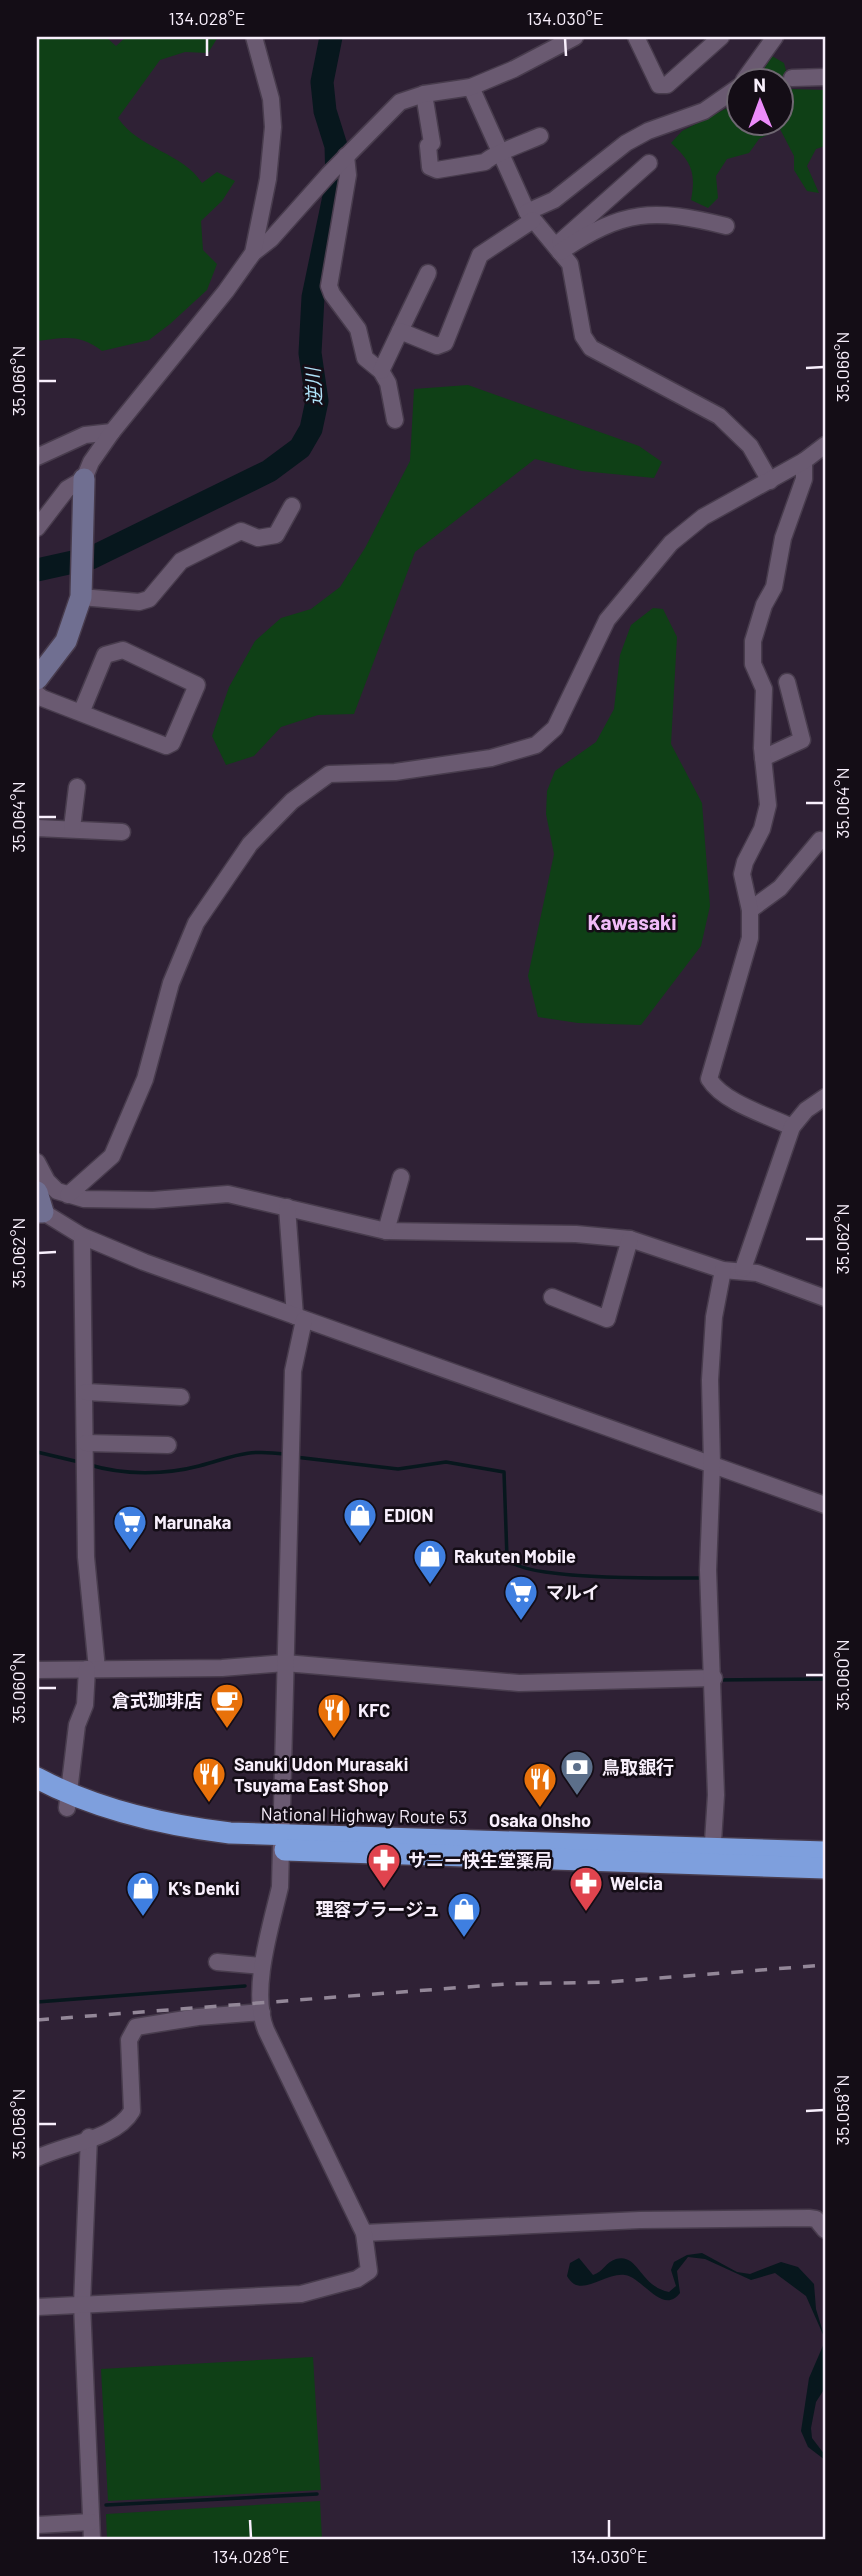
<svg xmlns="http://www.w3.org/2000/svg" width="862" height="2576" viewBox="0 0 862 2576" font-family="Barlow,'Noto Sans JP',sans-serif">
  <rect width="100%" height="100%" fill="#2f2135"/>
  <g fill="#0f4016">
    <path d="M37 37H106L116 46 126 37H218L208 53 185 52 160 60 118 118C139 149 183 153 202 183L217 172 235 181 222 201 201 221 203 250 217 264 207 290 170 324 149 340 102 351C79 333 64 338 37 341Z"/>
    <path d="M772 56 784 63 791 89 825 90V146L816 149 807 166 819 193 807 191 794 170V156L780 129 759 139 749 153 727 159 716 176 718 198 708 208 691 200C696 173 692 162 671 143L682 131 739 102 740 122H782V80H757Z"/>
    <polygon points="468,385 639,446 662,462 654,478 582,471 535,459 415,552 354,714 318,715 281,727 254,756 226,765 212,736 229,687 255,641 281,618 311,609 340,587 365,548 410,461 414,389"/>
    <polygon points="653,608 663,609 677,637 671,744 702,803 710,906 701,946 641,1025 578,1023 538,1017 528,976 554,854 546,814 547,791 555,771 596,742 614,709 620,655 631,625"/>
    <polygon points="313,2357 321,2490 108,2501 101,2369"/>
    <polygon points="320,2501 322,2539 107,2539 106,2514"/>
  </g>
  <g fill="#07171d">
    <path d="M702 2253 737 2272 750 2274 781 2262 798 2267 814 2284 816 2309 825 2339 806 2296 775 2273 751 2280 705 2259 688 2257 677 2271 680 2293C663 2316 642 2277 625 2275 604 2272 580 2300 567 2276L570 2263 579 2258 593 2275C603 2272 606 2262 616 2259 639 2253 639 2286 669 2292L676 2286 671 2270 674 2262 687 2255Z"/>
    <polygon points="825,2341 825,2388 816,2402 811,2428 812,2438 825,2455 825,2460 808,2447 801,2431 809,2378"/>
  </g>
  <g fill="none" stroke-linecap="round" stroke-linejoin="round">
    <g stroke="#07171d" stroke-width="3.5">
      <polyline points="37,1452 79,1462"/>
      <path d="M295 1457 398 1469 446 1462 504 1472 507 1558C518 1581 673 1578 703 1578"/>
      <path d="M90 1465C123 1475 165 1475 199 1466 236 1456 244 1449 285 1454"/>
      <polyline points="718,1680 825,1679"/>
      <polyline points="37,2002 245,1986"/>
      <polyline points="106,2505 317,2494"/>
    </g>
    <polyline stroke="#07171d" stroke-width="23" points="37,570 91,558 269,471 300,448 311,429 317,401 310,353 313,297 337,182 336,146 325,111 322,82 331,37"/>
    <defs>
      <g id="street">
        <polyline points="636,37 659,85 667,85 721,37"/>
        <polyline points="792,78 825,77"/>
        <polyline points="744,80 775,37"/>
        <polyline points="471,87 527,212 570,264 583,336 591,348 719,416 750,446 770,481"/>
        <path d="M424 94 432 143 428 146 430 167 437 170 485 162C492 154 527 142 540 136"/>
        <polyline points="346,156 348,175 329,286 332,294 358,329 365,358 381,371 388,383 395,420"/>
        <polyline points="527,212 554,200 626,143 648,131 704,111 740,86"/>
        <polyline points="560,242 649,163"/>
        <path d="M560 252C624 209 653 208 726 226"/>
        <polyline points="253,253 271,239 329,174 400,102 424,94 471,87 514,69 575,37"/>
        <polyline points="400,331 428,273"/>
        <polyline points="381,371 400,331 437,346 445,343 480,255 533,220"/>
        <polyline points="37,457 85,435 112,432"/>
        <polyline points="37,528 67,489 84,479 91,462 112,432 226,291 253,253 268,179 273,127 271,99 254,37"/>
        <polyline points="81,597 139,602 149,599 181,561 241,531 258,538 276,535 292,506"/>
        <polyline points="37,694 42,698 166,746 172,743 197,685 123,650 105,655 81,713"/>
        <polyline points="763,758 802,740 787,682"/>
        <polyline points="37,828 122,832"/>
        <polyline points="72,828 77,787"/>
        <polyline points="750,910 780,888 820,840"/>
        <path d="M792 1127C767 1115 724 1103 709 1079L750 938V910L742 874 745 862 762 829 768 805 762 748 764 689 753 664V641L764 605 774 587 783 538 804 479V461"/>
        <polyline points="37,1162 47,1181 57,1191 84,1199 153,1200 228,1194 386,1231 576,1234 630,1239 723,1270 757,1273 825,1298"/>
        <polyline points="68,1195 112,1156 145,1079 171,983 196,923 250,844 292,801 329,774 395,772 491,758 536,745 555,728 607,620 671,543 703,517 804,461 825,445"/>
        <polyline points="287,1207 295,1316"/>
        <polyline points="43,1212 82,1236 144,1262 825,1505"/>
        <polyline points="386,1231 401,1177"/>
        <polyline points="82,1236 86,1557 97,1669"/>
        <polyline points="743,1269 792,1127 806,1110 825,1097"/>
        <polyline points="552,1297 607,1319 630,1239"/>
        <polyline points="86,1392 181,1397"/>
        <polyline points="86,1443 168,1445"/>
        <polyline points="37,1670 222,1668 285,1663 519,1683 714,1678"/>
        <polyline points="67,1808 77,1725 85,1705 87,1669"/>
        <polyline points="712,1857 716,1795 708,1570 712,1465 710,1380 714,1317 723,1270"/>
        <polyline points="217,1962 262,1966"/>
        <polyline points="89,2137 82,2304 92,2539"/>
        <path d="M37 2158C66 2144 116 2139 132 2111L129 2040 136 2027 198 2017 262 2012"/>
        <polyline points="364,2233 640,2220 809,2218 816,2219 825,2230"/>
        <path d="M37 2307 301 2294 357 2279 369 2271 364 2233 266 2030C250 1991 271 1926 280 1887L293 1371 304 1320"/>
        <polyline points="37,2525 91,2522"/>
      </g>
      <g id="secondary">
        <polyline points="37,679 66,641 81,597 84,479"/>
        <polyline points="37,1192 43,1212 37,1212"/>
      </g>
      <g id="highway">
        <path d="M37 1778C97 1810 163 1825 230 1833L825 1852"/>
        <polyline points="285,1850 825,1868"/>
      </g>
    </defs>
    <use href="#street" stroke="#483c4d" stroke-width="19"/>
    <use href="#secondary" stroke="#483c4d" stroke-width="24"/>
    <use href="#highway" stroke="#483c4d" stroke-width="24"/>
    <use href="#street" stroke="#6a5a71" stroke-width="16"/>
    <use href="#secondary" stroke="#706f91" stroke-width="21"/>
    <use href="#highway" stroke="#7e9fdd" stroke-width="21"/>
    <polyline stroke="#938798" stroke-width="3.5" stroke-dasharray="12 12" stroke-linecap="butt" points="37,2020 506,1984 609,1982 825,1965"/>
  </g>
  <path fill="none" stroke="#f8effc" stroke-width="2.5" d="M207 38V56M565 38 566 56M806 368 824 367M38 381H56M806 803H824M38 817H56M806 1239H824M38 1253 56 1252M806 1675H824M38 1688H56M806 2111 824 2110M38 2124H56M250 2520 251 2538M609 2520V2538"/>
  <defs>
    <symbol id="shop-pin" viewBox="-11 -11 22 30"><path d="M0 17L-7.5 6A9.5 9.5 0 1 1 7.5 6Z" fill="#3f7fe0" stroke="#140d16"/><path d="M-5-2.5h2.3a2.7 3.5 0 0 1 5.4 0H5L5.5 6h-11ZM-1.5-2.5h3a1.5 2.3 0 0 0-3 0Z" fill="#fff"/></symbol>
    <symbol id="supermarket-pin" viewBox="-11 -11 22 30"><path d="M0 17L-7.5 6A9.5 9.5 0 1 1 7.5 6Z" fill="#3f7fe0" stroke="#140d16"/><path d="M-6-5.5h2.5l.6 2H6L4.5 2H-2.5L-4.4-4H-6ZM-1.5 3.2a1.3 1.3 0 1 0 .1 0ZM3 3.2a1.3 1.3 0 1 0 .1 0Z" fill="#fff"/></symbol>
    <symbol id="cafe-pin" viewBox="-11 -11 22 30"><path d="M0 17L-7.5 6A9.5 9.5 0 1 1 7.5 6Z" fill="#e8710a" stroke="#140d16"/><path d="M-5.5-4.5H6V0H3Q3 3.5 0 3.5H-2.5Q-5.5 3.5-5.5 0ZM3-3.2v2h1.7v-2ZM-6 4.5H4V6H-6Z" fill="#fff"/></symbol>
    <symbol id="restaurant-pin" viewBox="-11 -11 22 30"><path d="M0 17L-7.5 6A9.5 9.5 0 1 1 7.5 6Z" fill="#e8710a" stroke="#140d16"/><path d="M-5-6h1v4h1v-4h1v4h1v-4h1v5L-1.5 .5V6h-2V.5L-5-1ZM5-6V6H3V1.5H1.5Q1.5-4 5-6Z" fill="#fff"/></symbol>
    <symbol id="bank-pin" viewBox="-11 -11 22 30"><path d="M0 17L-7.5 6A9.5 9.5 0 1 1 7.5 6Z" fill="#5c6f8a" stroke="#140d16"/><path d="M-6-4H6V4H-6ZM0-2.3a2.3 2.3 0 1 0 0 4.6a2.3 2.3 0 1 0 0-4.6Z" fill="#fff"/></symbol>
    <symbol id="pharmacy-pin" viewBox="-11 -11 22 30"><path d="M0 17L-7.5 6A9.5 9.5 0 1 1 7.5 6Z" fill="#e0444e" stroke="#140d16"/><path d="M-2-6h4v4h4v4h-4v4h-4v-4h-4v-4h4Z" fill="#fff"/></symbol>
  </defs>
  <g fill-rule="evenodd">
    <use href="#shop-pin" x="341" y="1496" width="38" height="52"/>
    <use href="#supermarket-pin" x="111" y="1503" width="38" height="52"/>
    <use href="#shop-pin" x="411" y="1537" width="38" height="52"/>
    <use href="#supermarket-pin" x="502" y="1573" width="38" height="52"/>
    <use href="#cafe-pin" x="208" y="1681" width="38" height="52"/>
    <use href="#restaurant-pin" x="315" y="1691" width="38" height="52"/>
    <use href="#bank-pin" x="558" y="1748" width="38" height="52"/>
    <use href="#restaurant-pin" x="190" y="1755" width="38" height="52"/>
    <use href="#restaurant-pin" x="521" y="1760" width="38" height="52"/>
    <use href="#pharmacy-pin" x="365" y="1841" width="38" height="52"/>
    <use href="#pharmacy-pin" x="567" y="1864" width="38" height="52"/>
    <use href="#shop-pin" x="124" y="1869" width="38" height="52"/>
    <use href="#shop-pin" x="445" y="1890" width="38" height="52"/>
  </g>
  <g text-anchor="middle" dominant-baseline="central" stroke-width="5" stroke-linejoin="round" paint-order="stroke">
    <g font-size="18" font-weight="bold" fill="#f8effc" stroke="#140d16" text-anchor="start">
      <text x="384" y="1515">EDION</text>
      <text x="154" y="1522">Marunaka</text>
      <text x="454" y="1556">Rakuten Mobile</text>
      <text x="546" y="1592">マルイ</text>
      <text x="202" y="1700" text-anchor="end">倉式珈琲店</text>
      <text x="358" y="1710">KFC</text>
      <text x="234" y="1764">Sanuki Udon Murasaki<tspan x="234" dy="21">Tsuyama East Shop</tspan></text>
      <text x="602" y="1767">鳥取銀行</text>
      <text x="540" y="1820" text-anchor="middle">Osaka Ohsho</text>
      <text x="408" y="1860">サニー快生堂薬局</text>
      <text x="610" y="1883">Welcia</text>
      <text x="168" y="1888">K's Denki</text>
      <text x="440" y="1909" text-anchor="end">理容プラージュ</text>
    </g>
    <g font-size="18" fill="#f8effc" stroke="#140d16">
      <text transform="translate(364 1815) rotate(1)">National Highway Route 53</text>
    </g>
    <g font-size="19" font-style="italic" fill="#b0e3fa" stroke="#140d16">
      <text transform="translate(313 387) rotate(-93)">逆川</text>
    </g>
    <g font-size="21" font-weight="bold" fill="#f1bcf8" stroke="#140d16">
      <text x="632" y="921">Kawasaki</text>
    </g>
  </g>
  <rect width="862" height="2576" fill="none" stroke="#140d16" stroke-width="77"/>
  <g transform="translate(760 102) rotate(359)"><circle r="33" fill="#140d16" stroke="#6f6772" stroke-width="2"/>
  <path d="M0-5L12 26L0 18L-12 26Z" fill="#ec8cfa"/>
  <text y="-10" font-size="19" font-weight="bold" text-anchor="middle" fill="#f8effc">N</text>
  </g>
  <rect x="38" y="38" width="786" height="2500" fill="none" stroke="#f8effc" stroke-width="2.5"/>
  <g font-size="18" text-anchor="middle" fill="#f8effc">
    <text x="207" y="25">134.028°E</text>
    <text x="565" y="25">134.030°E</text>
    <text transform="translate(843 367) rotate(-90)" y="6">35.066°N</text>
    <text transform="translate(19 381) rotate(-90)" y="6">35.066°N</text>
    <text transform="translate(843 803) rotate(-90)" y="6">35.064°N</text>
    <text transform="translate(19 817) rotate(-90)" y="6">35.064°N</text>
    <text transform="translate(843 1239) rotate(-90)" y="6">35.062°N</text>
    <text transform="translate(19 1253) rotate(-90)" y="6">35.062°N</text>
    <text transform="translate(843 1675) rotate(-90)" y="6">35.060°N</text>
    <text transform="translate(19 1688) rotate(-90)" y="6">35.060°N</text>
    <text transform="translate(843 2110) rotate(-90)" y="6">35.058°N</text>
    <text transform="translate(19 2124) rotate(-90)" y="6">35.058°N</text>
    <text x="251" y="2563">134.028°E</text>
    <text x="609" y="2563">134.030°E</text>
  </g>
</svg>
